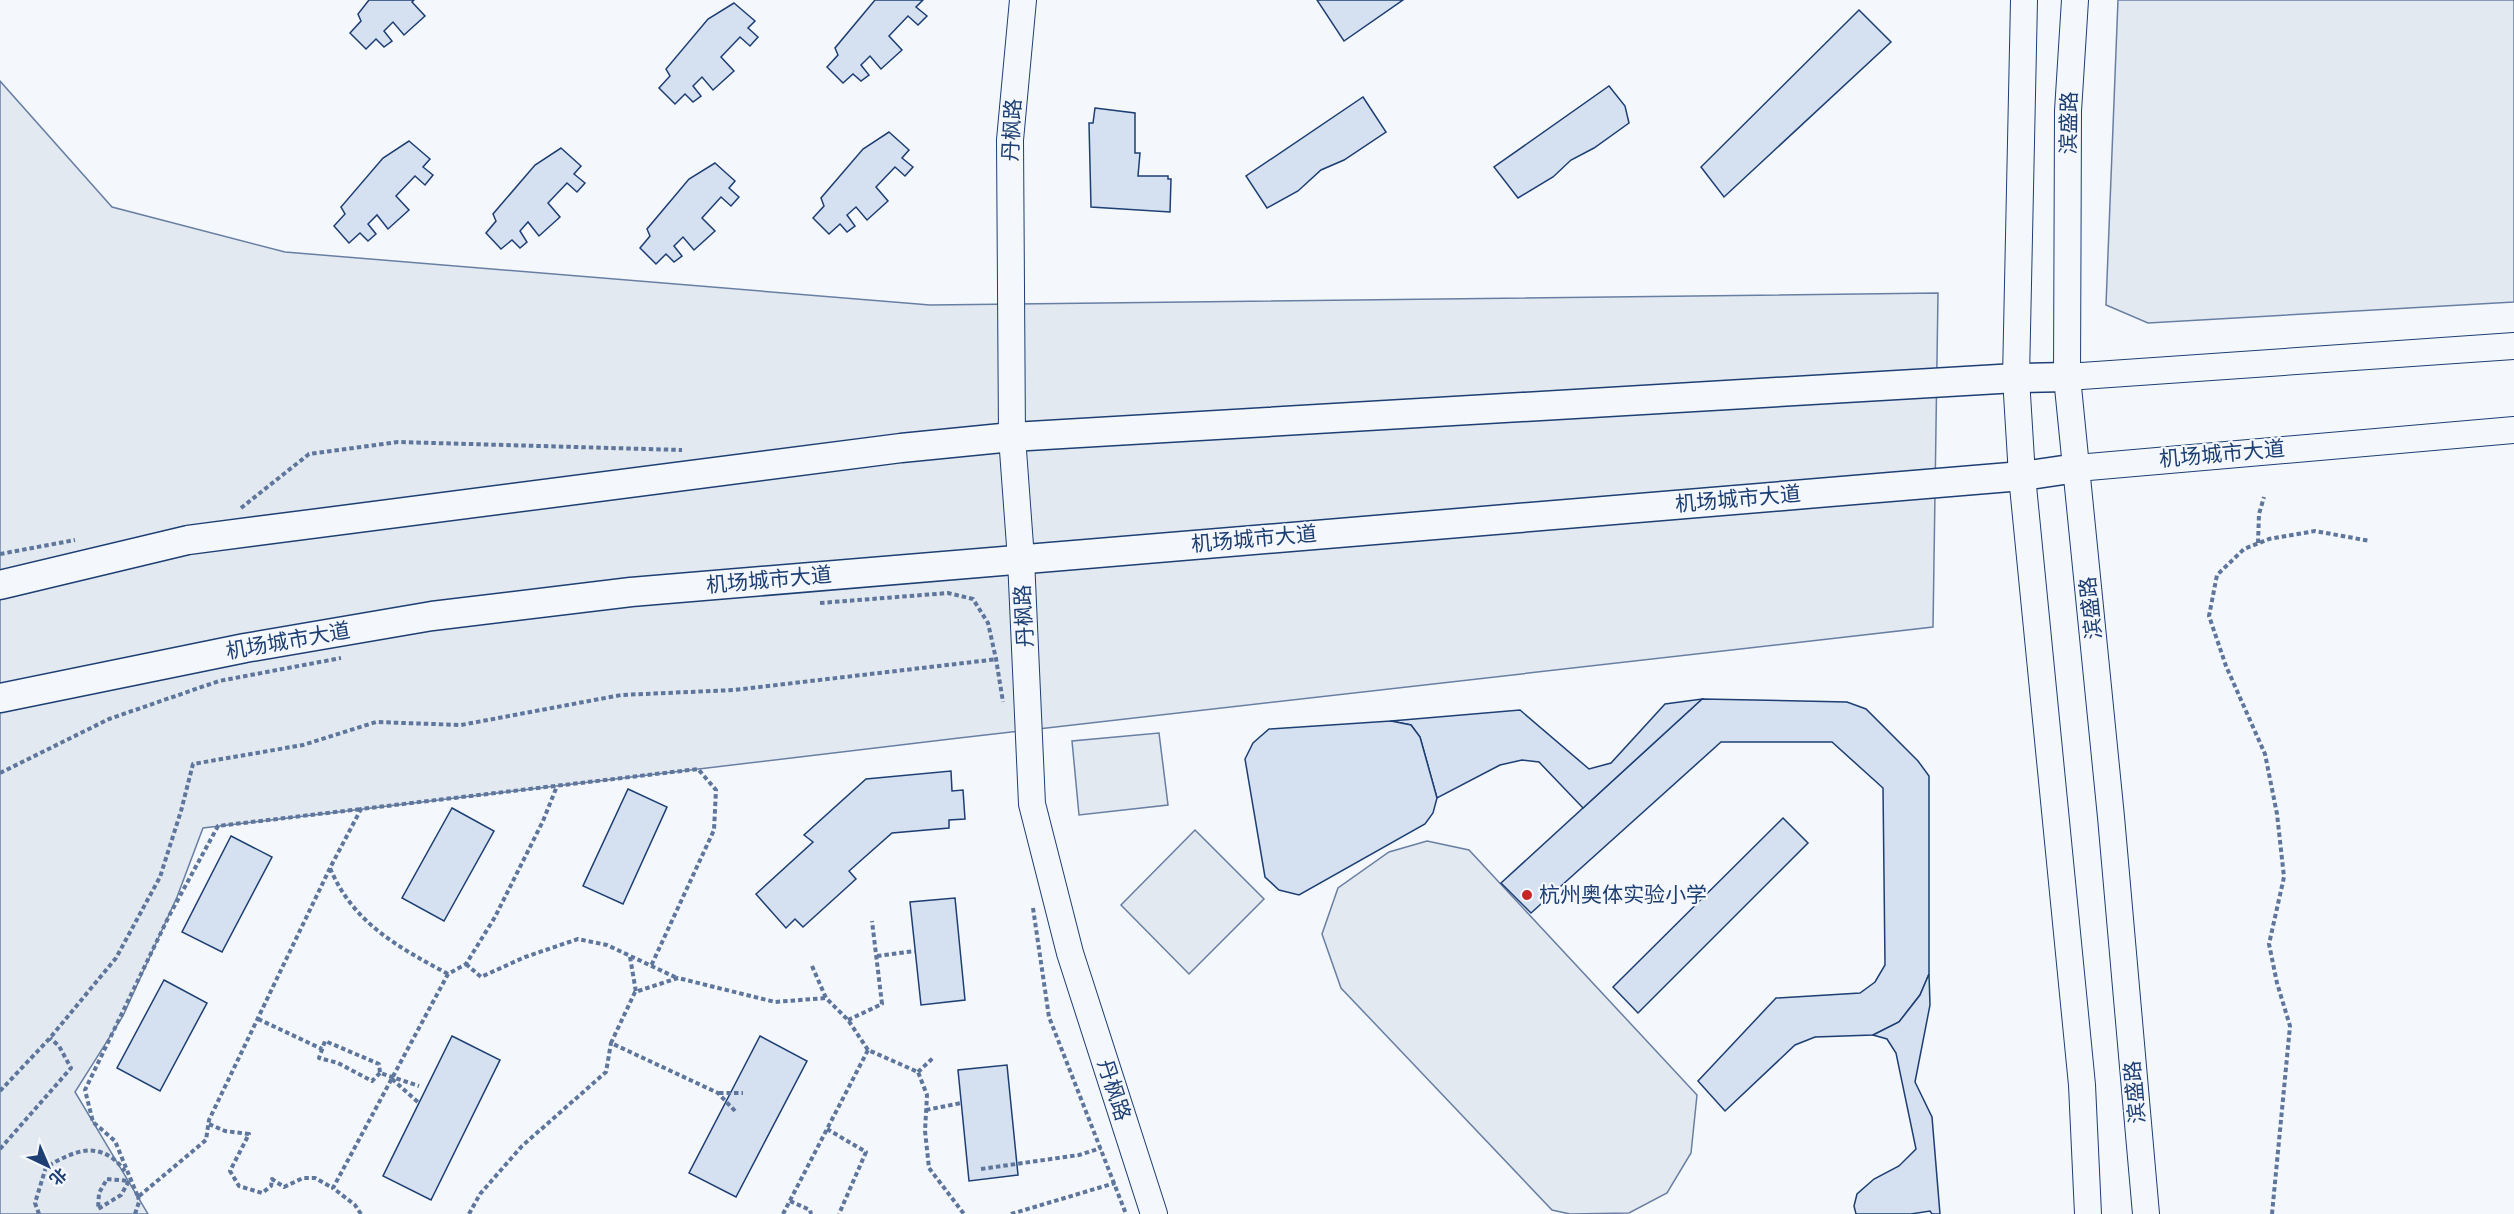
<svg xmlns="http://www.w3.org/2000/svg" width="2514" height="1214" viewBox="0 0 2514 1214" font-family="Karla,'Noto Sans SC',sans-serif">
  <rect width="100%" height="100%" fill="#f4f7fb"/>
  <g fill="#e3e9f0" stroke="#687fa3" stroke-width="1.5">
    <polygon points="2118,0 2514,0 2514,302 2148,323 2106,305"/>
    <polygon points="0,81 112,207 285,252 930,305 1938,293 1933,627 959,738 203,828 177,897 123,1016 75,1092 148,1214 0,1214"/>
    <polygon points="1159,733 1168,805 1079,815 1072,741"/>
    <polygon points="1195,830 1264,899 1189,974 1121,905"/>
    <polygon points="1427,841 1469,850 1697,1095 1691,1153 1667,1193 1629,1213 1570,1214 1552,1210 1341,988 1322,934 1338,888 1389,852"/>
  </g>
  <g fill="#d5e0f0" stroke="#1d3f73" stroke-width="1.5">
    <polygon points="369,0 414,0 412,2 425,16 404,35 393,22 384,31 392,41 384,47 376,39 366,49 350,33 361,21 358,14"/>
    <polygon points="875,0 923,0 916,7 927,16 918,25 908,16 889,36 902,50 881,69 870,56 861,65 869,75 861,81 853,74 843,83 827,67 838,55 835,48"/>
    <polygon points="1317,0 1403,0 1344,41"/>
    <polygon points="734,3 755,21 748,28 758,37 750,46 740,37 721,57 734,71 713,90 702,77 693,86 701,96 693,102 685,94 675,104 659,88 670,76 666,69 708,19"/>
    <polygon points="1859,10 1891,42 1724,197 1701,167"/>
    <polygon points="1609,86 1625,106 1629,123 1594,148 1571,160 1553,177 1518,198 1494,167"/>
    <polygon points="1363,97 1386,132 1344,160 1321,170 1298,191 1267,208 1246,176"/>
    <polygon points="1095,108 1135,113 1135,153 1140,153 1138,176 1168,176 1168,179 1171,179 1170,212 1091,207 1089,123 1093,123"/>
    <polygon points="889,132 909,150 902,158 913,167 905,176 895,167 876,187 888,201 867,220 856,207 847,215 855,226 847,232 840,224 829,234 813,218 824,206 821,198 863,149"/>
    <polygon points="409,141 430,159 423,167 433,175 425,185 415,176 396,196 409,210 388,229 377,215 368,224 376,234 368,241 360,233 349,243 334,226 345,214 341,207 383,158"/>
    <polygon points="561,148 581,166 574,174 585,183 577,192 567,183 548,203 560,217 539,236 528,222 520,231 527,242 520,248 512,240 501,249 486,233 496,221 493,214 535,165"/>
    <polygon points="715,163 735,181 729,188 739,197 731,206 721,197 702,218 715,231 694,250 683,237 674,246 682,256 674,262 666,254 656,264 640,248 650,236 647,229 689,179"/>
    <polygon points="1702,699 1847,702 1866,709 1918,761 1929,776 1929,974 1920,995 1899,1022 1873,1035 1815,1037 1795,1045 1725,1111 1698,1081 1776,998 1860,993 1875,982 1885,965 1883,788 1832,742 1721,742 1531,913 1501,883"/>
    <polygon points="1702,699 1583,808 1539,762 1522,760 1500,765 1437,798 1420,737 1411,725 1391,721 1520,710 1589,769 1611,763 1665,704"/>
    <polygon points="1391,721 1411,725 1420,737 1437,798 1433,813 1425,824 1299,895 1279,890 1265,877 1245,759 1253,743 1269,729"/>
    <polygon points="951,771 952,791 963,790 965,819 949,820 949,828 892,833 849,871 856,879 803,927 795,919 786,928 756,894 813,842 804,835 866,779"/>
    <polygon points="628,789 667,807 623,904 583,886"/>
    <polygon points="452,808 494,831 444,921 402,898"/>
    <polygon points="1783,818 1808,843 1638,1013 1613,987"/>
    <polygon points="231,836 272,857 222,952 182,932"/>
    <polygon points="955,898 965,1000 921,1005 910,902"/>
    <polygon points="1929,974 1930,1005 1915,1082 1932,1117 1940,1214 1932,1214 1930,1211 1911,1214 1856,1214 1854,1206 1857,1194 1874,1179 1899,1166 1916,1149 1896,1053 1887,1039 1873,1035 1899,1022 1920,995"/>
    <polygon points="164,980 207,1003 160,1091 117,1068"/>
    <polygon points="452,1036 500,1060 431,1200 383,1176"/>
    <polygon points="760,1036 807,1061 736,1197 689,1173"/>
    <polygon points="1007,1065 1018,1175 969,1181 958,1070"/>
  </g>
  <g fill="none" stroke-linecap="round" stroke-linejoin="round">
    <defs>
      <g id="secondary">
        <polyline points="1023,0 1010,140 1012,437 1021,559 1032,804 1070,953 1154,1214"/>
        <polyline points="2024,0 2016,378 2022,476 2082,1085 2088,1214"/>
        <polyline points="2075,0 2068,111 2067,377 2111,817 2146,1214"/>
        <polyline points="2067,377 2514,346"/>
        <polyline points="2077,468 2514,430"/>
      </g>
      <g id="primary">
        <polyline points="0,585 188,540 901,448 1012,437 2016,378 2067,377"/>
        <polyline points="0,698 245,648 432,616 631,592 2022,476 2077,468"/>
      </g>
    </defs>
    <use href="#secondary" stroke="#1d3f73" stroke-width="28"/>
    <use href="#primary" stroke="#1d3f73" stroke-width="31"/>
    <g stroke="#5e769c" stroke-width="4" stroke-dasharray="4.5 3" stroke-linecap="butt">
      <polyline points="241,508 309,454 398,442 682,450"/>
      <polyline points="2258,543 2259,514 2264,497"/>
      <polyline points="0,554 75,540"/>
      <polyline points="820,603 948,593 973,599 988,623 996,659 1003,702"/>
      <polyline points="0,773 109,719 219,681 341,658"/>
      <polyline points="330,868 209,1120 206,1140 138,1197 115,1141 93,1122 85,1090 169,916 218,826 361,809"/>
      <polyline points="1033,908 1049,1017 1126,1214"/>
      <polyline points="877,956 915,951"/>
      <polyline points="630,957 636,992"/>
      <polyline points="466,964 481,977 525,957 578,939 607,945 677,978"/>
      <polyline points="812,966 826,998 848,1020 868,1050"/>
      <path d="M448 974C398 947 353 923 330 868L361 809 698 769 716 790 714 830 651 966"/>
      <polyline points="258,1019 322,1049"/>
      <polyline points="848,1020 882,1004 872,921"/>
      <polyline points="918,1072 934,1057"/>
      <polyline points="380,1073 372,1081 338,1063 319,1058 325,1041 379,1064 380,1073 419,1086"/>
      <polyline points="392,1079 419,1103"/>
      <polyline points="0,1091 50,1038 116,958 160,877 181,811 193,764 303,745 376,722 461,725 621,695 734,690 998,659"/>
      <polyline points="719,1093 743,1093"/>
      <polyline points="926,1110 961,1103"/>
      <polyline points="735,1111 718,1093 611,1043 635,992 678,978 775,1002 826,998"/>
      <polyline points="209,1124 225,1131 249,1134 230,1171 239,1186 262,1193 271,1186 272,1179 284,1187 303,1178 315,1178 333,1188"/>
      <polyline points="827,1129 866,1152 839,1214"/>
      <polyline points="0,1149 71,1068 59,1046 50,1038"/>
      <polyline points="981,1169 1079,1155 1101,1148"/>
      <polygon points="107,1179 129,1181 121,1195 98,1209 99,1193"/>
      <polyline points="790,1201 810,1210 811,1214"/>
      <path d="M39 1214 35 1203 46 1167C76 1150 100 1139 125 1171"/>
      <polyline points="135,1214 139,1202 138,1196"/>
      <polyline points="361,1214 355,1205 333,1188 448,974 466,964 495,917 543,821 557,786"/>
      <polyline points="469,1214 480,1194 522,1146 606,1072 611,1043"/>
      <polyline points="783,1214 868,1050 918,1072 927,1095 925,1131 929,1168 964,1214"/>
      <polyline points="1011,1214 1115,1183"/>
      <polyline points="2272,1214 2290,1026 2277,983 2269,944 2284,877 2277,814 2265,754 2226,666 2209,616 2217,575 2244,549 2269,539 2315,531 2370,541"/>
    </g>
    <use href="#secondary" stroke="#f4f7fb" stroke-width="26"/>
    <use href="#primary" stroke="#f4f7fb" stroke-width="28"/>
  </g>
  <circle fill="#c62828" stroke="#f4f7fb" stroke-width="2" cx="1527" cy="895" r="6"/>
  <g text-anchor="middle" dominant-baseline="central" stroke-width="4.5" stroke-linejoin="round" paint-order="stroke">
    <g font-size="21" fill="#1d3f73" stroke="#f4f7fb">
      <text transform="translate(2069 123) rotate(-89)">滨盛路</text>
      <text transform="translate(1012 130) rotate(-87)">丹枫路</text>
      <text transform="translate(2222 454) rotate(-5)">机场城市大道</text>
      <text transform="translate(1738 499) rotate(-5)">机场城市大道</text>
      <text transform="translate(1254 539) rotate(-5)">机场城市大道</text>
      <text transform="translate(769 580) rotate(-5)">机场城市大道</text>
      <text transform="translate(2091 608) rotate(-96)">滨盛路</text>
      <text transform="translate(1024 616) rotate(-93)">丹枫路</text>
      <text transform="translate(288 641) rotate(-10)">机场城市大道</text>
      <text transform="translate(1114 1090) rotate(72)">丹枫路</text>
      <text transform="translate(2135 1092) rotate(-95)">滨盛路</text>
    </g>
    <g font-size="21" fill="#1d3f73" stroke="#f4f7fb" text-anchor="start">
      <text x="1539" y="895">杭州奥体实验小学</text>
    </g>
  </g>
  <g transform="translate(48 1166) rotate(136)" stroke="#f4f7fb" stroke-width="4.5" paint-order="stroke">
  <path d="M0-4.5L10 22L0 15L-10 22Z" fill="#1d3f73"/>
  <text y="-9" font-size="16" font-weight="bold" text-anchor="middle" fill="#1d3f73">北</text>
  </g>
</svg>
